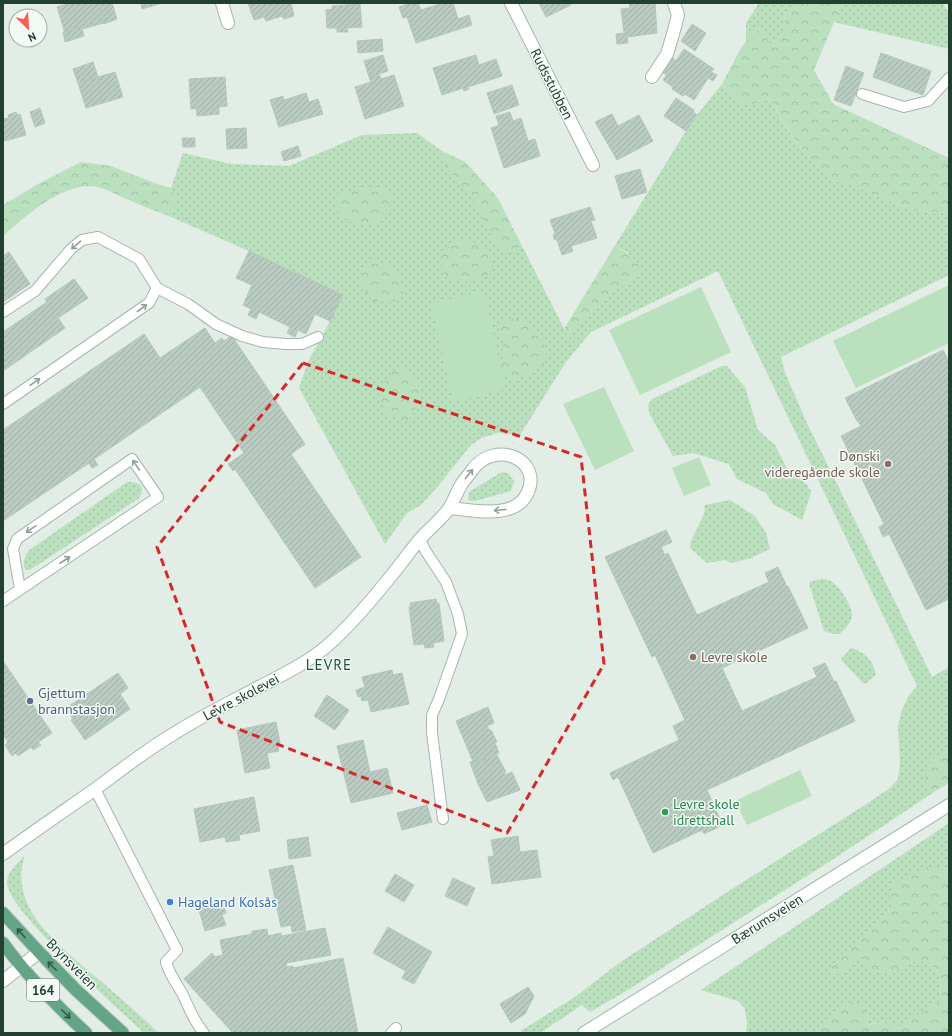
<svg xmlns="http://www.w3.org/2000/svg" width="952" height="1036" viewBox="0 0 952 1036" font-family="'PT Sans',sans-serif">
  <defs>
    <pattern id="grass-dots" width="8" height="8" patternUnits="userSpaceOnUse"><rect width="8" height="8" fill="#bae0bd"/><path d="M2 2h.1M6 6h.1" fill="none" stroke="#a0c1a3" stroke-width="1.8" stroke-linecap="round"/></pattern>
    <pattern id="forest-crowns" width="20" height="18" patternUnits="userSpaceOnUse"><rect width="20" height="18" fill="#bae0bd"/><path d="M2 6a3 3 0 1 1 6 0M12 15a3 3 0 1 1 6 0" fill="none" stroke="#a0c1a3"/></pattern>
    <pattern id="building-hatch" width="6" height="6" patternUnits="userSpaceOnUse"><rect width="6" height="6" fill="#bacbc1"/><path d="M-1 1l2-2M0 6l6-6M5 7l2-2" fill="none" stroke="#a0afa6"/></pattern>
  </defs>
  <rect width="100%" height="100%" fill="#e2ede6"/>
  <g fill="url(#grass-dots)">
    <path d="M759 3H802L784 14C787 30 783 35 770 44L760 28 756 30 746 41V23Z"/>
    <polygon points="840,3 942,3 949,13 949,49 834,22"/>
    <path d="M722 84 740 103 750 105 769 98C787 131 804 157 833 181L855 183 865 191 905 208 921 212 949 213V275L781 357 785 373 807 423 932 677 949 667V754L945 752 927 786 934 792 829 862 623 993 590 1012 582 1005 540 1033H521L522 1030 575 997 619 963 732 889 865 805 890 788 898 779 900 764 898 726 901 712 908 697 917 686 718 271 591 332 566 362 520 435 498 433 481 438 470 446 439 485 421 505 407 513 385 544 299 388 308 362 330 321 343 295 249 251 164 214 173 209 176 201 171 188 183 153 231 164 289 166 362 135 417 133 442 151 465 162 497 197 569 338 589 312 605 297 635 277 639 264 626 251 614 247 686 131 697 115Z"/>
    <polygon points="722,366 727,366 745,387 758,430 775,445 786,467 807,485 811,491 810,496 802,520 773,504 766,493 737,479 729,464 693,453 673,456 649,413 648,405 652,399"/>
    <polygon points="504,472 509,474 514,481 511,491 475,501 470,501 468,499 469,492 500,473"/>
    <path d="M127 482C139 481 148 487 138 499L30 570H26C21 564 25 558 28 551Z"/>
    <polygon points="730,500 755,516 766,533 770,549 751,558 732,563 725,560 707,563 691,549 690,543 704,514 705,505"/>
    <path d="M821 579C822 579 827 579 828 580 838 583 852 605 852 615 851 623 845 629 840 634H834L824 631 809 584 810 582Z"/>
    <path d="M851 648C857 649 866 655 870 660 873 664 875 671 876 675L865 684 863 683 843 662 841 659Z"/>
    <path d="M949 823V876L940 868 893 906 876 922 832 967 830 979 862 957 873 970 890 974C897 971 905 964 912 962 938 958 944 982 939 1002L916 1016 904 1026 891 1027 884 1021 867 1025 851 1003C836 1011 825 1020 814 1033H746L747 1023 745 1009 738 1001 701 990Z"/>
    <path d="M25 855C6 909 63 948 97 978 118 996 139 1014 159 1033H144C120 1010 8 911 7 883 7 872 17 864 25 855Z"/>
  </g>
  <g fill="url(#forest-crowns)">
    <path d="M802 3H840L834 22 814 70 833 104 949 158V213L921 212 905 208 865 191 855 183 833 181C804 157 788 131 769 98L750 105 740 103 722 84C732 67 743 37 760 28L770 44C783 35 787 29 784 14Z"/>
    <polygon points="442,151 465,162 497,197 519,241 515,251 506,252 500,248 491,235 471,196 441,160"/>
    <path d="M81 162 111 166 157 184 171 188 176 201 173 209 164 214C151 209 139 205 127 199 118 196 110 190 101 188 67 178 27 215 3 236V205L38 184Z"/>
    <path d="M382 187 392 195 390 206 375 224C362 225 348 224 339 214 336 211 335 205 333 202L337 192Z"/>
    <polygon points="467,239 482,246 492,260 493,273 471,282 451,281 442,271 442,256 457,240"/>
    <path d="M614 247C626 251 630 255 639 264V272L635 277 605 297 589 312 569 339 564 329Z"/>
    <path d="M374 260C391 263 399 275 404 290L400 299 390 302 373 301C358 284 356 276 374 260Z"/>
    <polygon points="504,319 518,319 535,330 545,346 547,359 541,367 520,378 511,382 505,375 502,364 503,341 500,328"/>
    <path d="M407 369 418 382 419 399 411 418 404 422C391 417 377 407 380 391 381 385 389 377 392 371Z"/>
    <path d="M945 752 949 754V783L934 792C932 790 928 788 927 785 921 771 931 755 945 752Z"/>
    <path d="M928 867 940 868 949 876V1033H814C825 1020 836 1011 851 1003L865 1006 868 1025 885 1021 891 1027 904 1025 916 1016 939 1002C944 982 938 958 912 962 905 964 897 971 890 974L873 970 862 958 830 979 832 967 876 922 893 906 889 895 894 883Z"/>
  </g>
  <g fill="#bae0bd">
    <polygon points="949,285 949,343 856,388 833,341"/>
    <polygon points="701,287 731,352 640,395 609,330"/>
    <polygon points="484,291 506,389 453,402 431,303"/>
    <polygon points="604,387 634,451 595,470 563,404"/>
    <polygon points="699,457 711,485 684,496 672,468"/>
    <polygon points="800,770 812,796 747,825 735,801"/>
  </g>
  <g fill="url(#building-hatch)" stroke="#b4c7bc">
    <polygon points="70,3 99,3 105,20 65,33 57,7"/>
    <polygon points="99,3 112,3 117,19 104,24 103,21 105,20"/>
    <polygon points="141,3 162,3 142,9"/>
    <polygon points="248,3 291,3 294,16 284,19 282,16 266,21 264,17 254,20"/>
    <polygon points="410,3 418,3 421,10 443,3 453,3 458,19 469,15 472,25 416,43 407,17 403,18 399,7"/>
    <polygon points="539,3 570,3 571,5 546,17"/>
    <polygon points="629,3 655,3 657,33 627,37 628,43 617,44 616,34 624,33 621,9 630,8"/>
    <polygon points="360,4 362,27 347,28 348,32 337,32 337,28 327,28 326,10 332,9 332,6"/>
    <polygon points="103,21 104,23 82,29 84,36 65,42 63,32"/>
    <polygon points="692,24 706,33 695,51 681,41"/>
    <polygon points="382,39 383,51 358,53 357,41"/>
    <polygon points="684,49 714,69 711,72 717,75 713,81 708,78 694,100 685,94 683,96 672,89 673,87 663,80 667,75 663,73 673,58 676,61"/>
    <polygon points="881,53 931,71 923,95 873,77"/>
    <polygon points="383,55 388,71 369,77 364,61"/>
    <polygon points="476,55 479,65 496,59 502,76 468,87 469,89 464,91 463,88 442,95 433,68"/>
    <polygon points="93,62 98,77 78,83 73,69"/>
    <polygon points="846,66 864,73 851,106 834,100"/>
    <polygon points="115,72 123,97 86,108 78,83"/>
    <polygon points="379,74 381,79 394,75 404,106 365,119 355,87 371,82 369,77"/>
    <polygon points="225,77 227,106 219,107 219,114 197,116 196,108 191,109 189,79"/>
    <polygon points="512,85 519,105 494,114 487,93"/>
    <polygon points="306,93 309,102 318,99 323,114 279,127 270,100 283,96 284,100"/>
    <polygon points="676,98 694,110 693,112 697,115 686,131 664,116"/>
    <polygon points="40,108 45,123 35,127 30,112"/>
    <polygon points="16,112 17,115 20,114 26,135 5,141 3,133 3,119 9,118 8,115"/>
    <polygon points="510,112 513,121 521,118 528,141 535,139 540,156 504,168 491,128 499,125 496,116"/>
    <polygon points="612,114 618,126 639,115 653,141 617,160 595,122"/>
    <polygon points="246,128 247,148 227,149 226,129"/>
    <polygon points="182,138 195,138 195,147 183,147"/>
    <polygon points="298,146 301,156 284,161 281,152"/>
    <polygon points="640,169 647,192 622,199 615,176"/>
    <polygon points="590,207 595,220 591,221 597,238 571,246 573,251 562,255 557,240 554,239 553,235 555,233 550,220"/>
    <polygon points="249,251 343,295 330,321 315,314 306,334 298,330 295,337 287,333 290,327 259,312 256,319 248,315 251,309 243,305 252,285 236,278"/>
    <polygon points="9,252 30,284 3,302 3,256"/>
    <polygon points="74,279 88,298 58,318 65,328 3,371 3,332 47,302 45,299"/>
    <polygon points="205,328 215,343 222,338 224,341 232,336 305,444 291,454 361,557 315,588 235,469 233,471 228,464 244,453 200,387 94,459 98,465 92,468 89,463 3,521 3,430 144,334 160,358"/>
    <polygon points="943,350 949,362 949,599 926,610 889,534 883,537 879,527 884,524 841,436 861,426 858,421 857,421 845,398"/>
    <polygon points="666,530 672,542 661,547 665,555 668,553 697,615 769,582 765,573 778,567 787,587 788,586 808,628 722,668 742,711 817,677 813,668 825,663 834,682 836,681 855,721 707,790 723,825 704,834 702,830 653,853 618,777 613,780 610,773 679,740 673,726 685,720 655,655 652,657 605,557"/>
    <polygon points="436,599 437,604 439,603 444,641 433,643 434,647 425,648 424,644 414,645 409,607 411,607 410,603"/>
    <polygon points="3,661 52,733 38,742 41,745 33,750 31,747 18,756 16,753 12,756 5,745 8,742 3,734"/>
    <polygon points="392,670 393,675 402,673 409,704 371,712 368,700 362,701 361,696 358,697 356,690 365,687 362,677"/>
    <polygon points="118,673 128,688 120,694 130,709 85,740 71,720 73,719 66,708"/>
    <polygon points="327,695 349,710 335,730 314,716"/>
    <polygon points="488,707 494,723 487,726 489,730 491,730 497,742 495,743 499,753 474,764 456,721"/>
    <polygon points="276,722 280,743 277,744 279,751 267,753 270,768 245,773 237,730"/>
    <polygon points="363,740 370,772 387,768 393,793 351,803 337,746"/>
    <polygon points="497,755 506,772 504,773 505,775 512,772 520,790 487,802 478,784 470,762 473,761 474,764"/>
    <polygon points="254,797 260,831 239,835 240,840 226,842 225,837 200,842 194,809"/>
    <polygon points="427,805 432,822 402,830 397,813"/>
    <polygon points="518,836 520,852 537,850 541,877 492,884 488,857 494,856 491,840"/>
    <polygon points="308,837 311,856 289,859 287,840"/>
    <polygon points="293,865 306,930 292,932 291,925 281,927 269,870"/>
    <polygon points="395,874 414,885 404,902 385,891"/>
    <polygon points="453,878 475,888 467,906 445,896"/>
    <polygon points="222,900 226,913 222,915 226,925 205,931 198,907"/>
    <polygon points="388,927 432,952 414,984 402,978 406,971 373,953"/>
    <polygon points="325,928 331,955 286,963 287,967 293,966 293,968 343,958 358,1033 233,1033 184,979 212,953 215,957 223,955 220,940 252,934 252,931 267,929 268,936 281,933 281,936"/>
    <polygon points="528,987 534,996 525,1014 511,1023 500,1004"/>
  </g>
  <g fill="none" stroke-linecap="round" stroke-linejoin="round">
    <defs>
      <g id="lane">
        <polyline points="862,94 904,107 928,101 949,78"/>
        <polyline points="157,288 188,304 216,324 242,336 263,342 285,344 302,344 318,337"/>
        <polyline points="3,312 35,291 71,249 82,240 98,237 139,259 157,288 149,303 3,404"/>
        <polyline points="420,539 425,550 446,582 458,614 462,634 439,699 432,715 432,733 443,819"/>
        <polyline points="3,601 158,497 132,459 17,539 13,549 20,589"/>
        <path d="M95 789 177 950 166 962C169 974 177 984 183 995 189 1008 194 1022 204 1033"/>
        <polyline points="391,1033 396,1028"/>
      </g>
      <g id="street">
        <polyline points="222,3 228,23"/>
        <polyline points="511,3 593,165"/>
        <polyline points="652,77 667,54 673,34 678,15 674,3"/>
        <path d="M3 854C33 832 64 811 94 790 121 770 146 750 175 733 202 716 231 702 259 687 282 675 307 663 327 646 351 625 371 601 391 576 401 564 410 551 420 539 430 528 443 518 450 507 454 500 457 492 461 485 464 480 469 475 473 469 496 439 544 460 527 494 514 520 472 510 450 508"/>
        <polyline points="3,981 39,952"/>
      </g>
      <polyline id="secondary" points="584,1033 949,805"/>
      <g id="primary">
        <polyline points="3,913 39,952 76,990 123,1033"/>
        <path d="M3 943C27 976 56 1005 86 1033"/>
      </g>
    </defs>
    <use href="#lane" stroke="#a4b6ac" stroke-width="12"/>
    <use href="#street" stroke="#a4b6ac" stroke-width="14"/>
    <use href="#secondary" stroke="#a0baac" stroke-width="14"/>
    <use href="#primary" stroke="#c1cac5" stroke-width="14"/>
    <use href="#lane" stroke="#fff" stroke-width="10"/>
    <use href="#street" stroke="#fff" stroke-width="12"/>
    <use href="#secondary" stroke="#fff" stroke-width="12"/>
    <use href="#primary" stroke="#64a588" stroke-width="12"/>
  </g>
  <defs><path id="oneway-shaft" d="M-6 0H5M1.5-3L5.5 0L1.5 3" fill="none" stroke-width="1.6" stroke-linecap="round" stroke-linejoin="round"/></defs>
  <g stroke="#90a098">
    <use href="#oneway-shaft" transform="translate(76 245) rotate(139)"/>
    <use href="#oneway-shaft" transform="translate(142 308) rotate(-37)"/>
    <use href="#oneway-shaft" transform="translate(35 382) rotate(-35)"/>
    <use href="#oneway-shaft" transform="translate(136 465) rotate(-124)"/>
    <use href="#oneway-shaft" transform="translate(469 474) rotate(-52)"/>
    <use href="#oneway-shaft" transform="translate(500 510) rotate(175)"/>
    <use href="#oneway-shaft" transform="translate(31 529) rotate(145)"/>
    <use href="#oneway-shaft" transform="translate(65 560) rotate(-33)"/>
  </g>
  <g stroke="#325947">
    <use href="#oneway-shaft" transform="translate(21 933) rotate(-132)"/>
    <use href="#oneway-shaft" transform="translate(52 966) rotate(-135)"/>
    <use href="#oneway-shaft" transform="translate(66 1014) rotate(45)"/>
  </g>
  <path fill="none" stroke="#d62828" stroke-width="3" stroke-dasharray="8 5" stroke-linejoin="round" d="M303 363 581 457 604 664 507 833 220 722 157 547Z"/>
  <g fill="#8d6e63" stroke="#f3f9f5" stroke-width="1.5">
    <circle cx="888" cy="464" r="4"/>
    <circle cx="693" cy="657" r="4"/>
  </g>
  <circle fill="#5c6f8a" stroke="#f3f9f5" stroke-width="1.5" cx="30" cy="701" r="4"/>
  <circle fill="#2e9e5b" stroke="#f3f9f5" stroke-width="1.5" cx="665" cy="812" r="4"/>
  <circle fill="#3f7fe0" stroke="#f3f9f5" stroke-width="1.5" cx="170" cy="902" r="4"/>
  <g text-anchor="middle" dominant-baseline="central" stroke-width="3" stroke-linejoin="round" paint-order="stroke">
    <rect fill="#f3f9f5" stroke="#60786c" stroke-width="1" x="27" y="979" width="32" height="22" rx="3"/>
    <g font-size="13" font-weight="bold" fill="#214031">
      <text x="43" y="990">164</text>
    </g>
    <g font-size="14" fill="#214031" stroke="#f3f9f5">
      <text transform="translate(552 84) rotate(63)">Rudsstubben</text>
      <text transform="translate(241 697) rotate(-28)">Levre skolevei</text>
      <text transform="translate(767 919) rotate(-32)">Bærumsveien</text>
      <text transform="translate(72 964) rotate(45)">Brynsveien</text>
    </g>
    <g font-size="14" fill="#785e54" stroke="#f3f9f5" text-anchor="end">
      <text x="880" y="456">Dønski<tspan x="880" dy="16">videregående skole</tspan></text>
      <text x="701" y="657" text-anchor="start">Levre skole</text>
    </g>
    <g font-size="14" fill="#4e5e75" stroke="#f3f9f5" text-anchor="start">
      <text x="38" y="693">Gjettum<tspan x="38" dy="16">brannstasjon</tspan></text>
    </g>
    <g font-size="14" fill="#27864d" stroke="#f3f9f5" text-anchor="start">
      <text x="673" y="804">Levre skole<tspan x="673" dy="16">idrettshall</tspan></text>
    </g>
    <g font-size="14" fill="#366cbe" stroke="#f3f9f5" text-anchor="start">
      <text x="178" y="902">Hageland Kolsås</text>
    </g>
    <g font-size="15" letter-spacing="1" fill="#1c533a" stroke="#f3f9f5">
      <text x="329" y="664">LEVRE</text>
    </g>
  </g>
  <rect width="952" height="1036" fill="none" stroke="#214031" stroke-width="8"/>
  <g transform="translate(28 28) rotate(155)"><circle r="19" fill="#f3f9f5" stroke="#9fafa7"/>
  <path d="M0-3L7 15L0 10L-7 15Z" fill="#fa5b54"/>
  <text y="-6" font-size="11" font-weight="bold" text-anchor="middle" fill="#214031">N</text>
  </g>
</svg>
